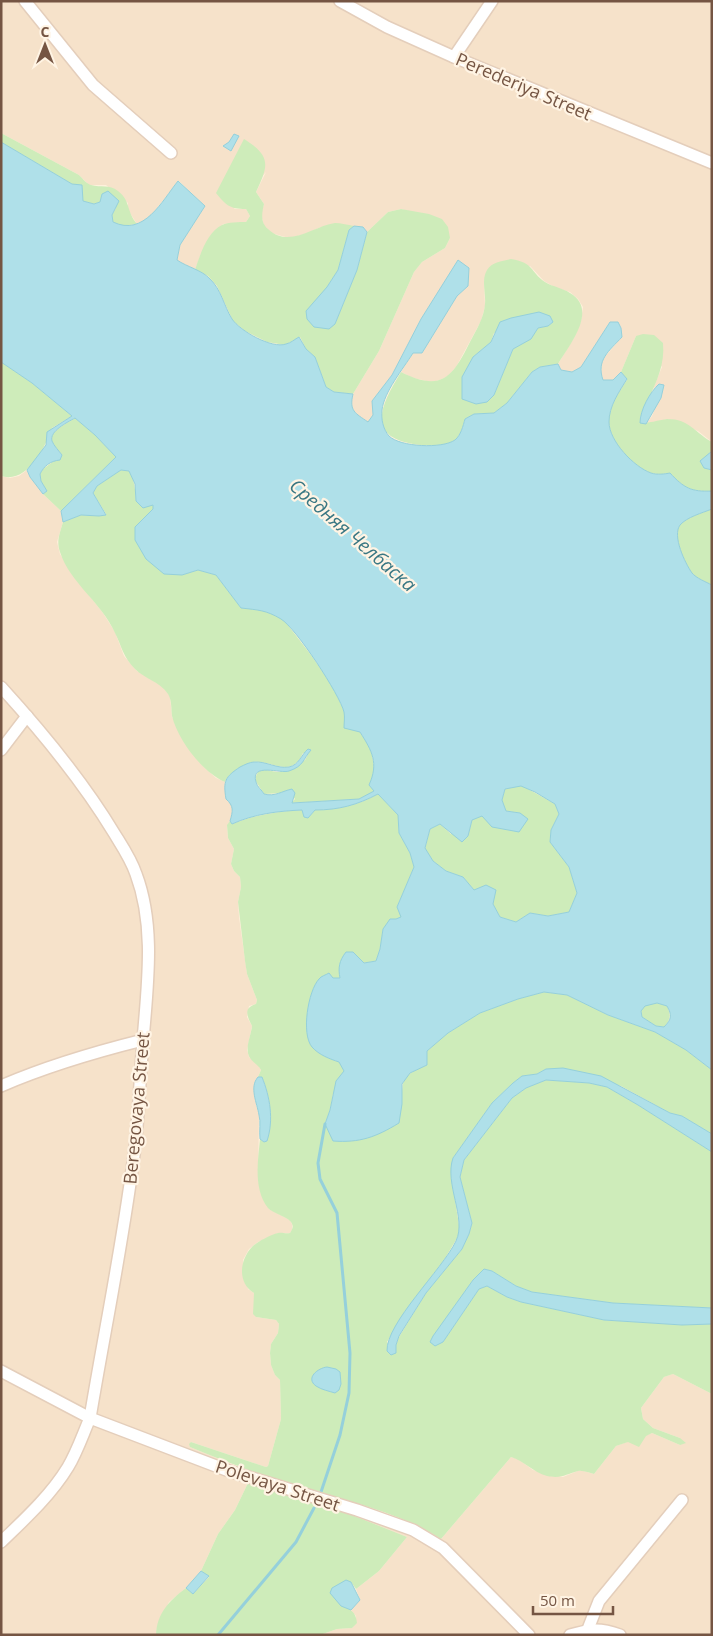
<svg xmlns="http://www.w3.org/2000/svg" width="713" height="1636" viewBox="0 0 713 1636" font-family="'Open Sans',sans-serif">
  <rect width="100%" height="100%" fill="#fef1dc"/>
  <g fill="#f6e2ca">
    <polygon points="1,1 712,1 712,442 698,431 668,419 646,424 652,416 664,386 659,384 653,389 662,367 636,336 621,372 613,380 603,380 601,373 602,360 622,337 610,322 581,367 572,372 561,370 558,364 575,336 581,321 583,307 578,299 570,292 556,288 544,281 530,266 484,280 485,306 481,321 456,367 448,376 440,380 431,382 413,378 401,372 413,353 422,353 457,296 468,286 469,268 458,261 421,319 392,375 372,401 373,415 368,423 353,412 351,403 353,394 379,351 414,272 422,262 445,248 450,238 411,212 401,209 388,212 367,232 363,227 354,226 321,227 306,234 289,238 271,233 264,226 261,214 264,204 256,192 266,172 234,209 246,209 250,216 246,222 223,224 201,254 195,270 186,266 177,260 180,245 205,206 179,181 148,219 137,224 128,210 128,203 106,185 89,185 79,175 1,133"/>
    <polygon points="27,470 30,477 43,494 61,511 63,522 57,542 60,554 73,575 103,613 115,632 124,656 137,671 162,686 170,696 172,717 202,765 216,778 225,782 226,799 232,803 233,810 230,821 227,826 228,838 234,849 231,864 234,871 240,877 241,887 238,902 239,917 247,974 257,1000 256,1004 249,1006 247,1017 252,1026 247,1050 249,1057 259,1066 261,1070 258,1077 255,1080 256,1105 259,1115 258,1180 269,1209 290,1220 292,1224 292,1230 290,1233 278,1233 258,1242 249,1249 243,1260 248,1289 254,1293 256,1317 276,1320 279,1324 278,1333 271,1344 270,1353 271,1365 275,1375 280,1380 281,1419 268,1466 266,1467 191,1442 190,1447 249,1471 369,1507 426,1529 441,1539 511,1457 518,1459 533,1470 563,1477 580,1470 594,1474 616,1446 652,1433 680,1445 680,1438 653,1428 643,1419 641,1408 664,1377 673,1374 712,1394 712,1635 320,1635 337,1629 352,1628 356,1623 356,1616 351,1610 360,1600 356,1589 379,1571 407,1537 352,1515 248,1483 235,1510 218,1534 201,1571 186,1588 169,1602 157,1627 156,1635 1,1635 1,476 10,478 19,476"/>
  </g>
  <g fill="#ceecba" fill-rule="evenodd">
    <path d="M1 133 79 175C83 179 87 184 91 185 101 188 109 184 118 191 131 201 126 211 137 224L122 226 113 222 112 215 116 208 102 194 100 202 94 204 83 201 72 184 1 142Z"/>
    <path d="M244 139C271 156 269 165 256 192L264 204C262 213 260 222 268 229 289 249 313 226 335 223 341 223 348 225 354 226L349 230 338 270 327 287 335 324 357 270 367 232 388 212 401 209 429 214 442 219 448 227 450 238 445 248 422 262 414 272 379 351 353 394 334 392 326 387 315 357 306 349 300 337 285 345 267 342 245 331 233 321 217 286 208 276 195 270C200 255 207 232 222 225 228 222 239 222 246 222L250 216 246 209C229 209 226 205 216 193Z"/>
    <path d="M511 259C535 263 529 271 545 282 553 287 563 288 570 293 599 310 569 345 558 364L540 367 532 372 507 403 494 413 474 414 465 419C463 426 461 435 455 440 446 446 432 446 421 445 365 439 379 408 401 372 443 393 453 376 471 340 477 329 484 317 485 304 486 293 481 280 487 270 492 262 502 261 511 259ZM553 322 548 326 538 328 530 339 513 349 494 395 473 357 491 342 494 333Z"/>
    <path d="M643 334 654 335 663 343C665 364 657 381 648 400 644 408 640 414 640 422 650 424 657 420 667 419 690 419 695 433 712 442V451L710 452 704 468 712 470V491C691 492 684 488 670 473 665 474 657 475 651 473 634 467 609 441 609 422 609 406 619 392 627 380L621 372 636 336Z"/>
    <path d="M1 362 32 383 72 416 52 428C45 448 27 484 1 476Z"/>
    <path d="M75 418 95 435 116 457 61 511 43 494 47 491 41 481 40 474 43 469 62 455C59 451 54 446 52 441 49 431 68 423 75 418Z"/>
    <path d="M121 470 129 471C135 481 135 489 136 501L153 504V509L135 528 182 575 198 570 216 575 241 608 264 610 284 620 311 655 333 687 345 713 360 732 371 749 375 772 369 785 375 791 359 799 291 803 295 799 288 790 283 793 264 794 255 780C259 762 268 772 278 772 284 771 299 763 305 760L308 754 303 753C291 780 271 759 253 762 249 762 243 767 239 769 232 773 228 775 225 782 202 772 178 740 172 716 171 709 172 700 168 694 159 681 145 679 135 669 123 657 122 647 115 633 102 603 70 583 60 552 56 541 60 533 63 522L81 515 99 516 106 514 93 493 97 486Z"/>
    <path d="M712 509V585C706 582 696 578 692 573 685 563 672 536 680 525 687 517 702 513 712 509Z"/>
    <polygon points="521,785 555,804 559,814 551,830 550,842 569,867 577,893 569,912 548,916 530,913 516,922 500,917 493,904 474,890 463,877 446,871 433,861 425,849 430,829 440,824 451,834 468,836 472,820 482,815 520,813 506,811 502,800 505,789"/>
    <path d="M378 794 398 815 399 833 410 853 414 867 397 907 402 917 396 919 383 929 380 949 376 961 363 963 353 952 341 979 333 978 326 1057 340 1062 344 1071 333 1094 330 1110 325 1124 402 1104C402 1077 402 1076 427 1065L426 1052 448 1033 480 1013 518 999 544 992 567 995 608 1015 655 1032 686 1050 712 1070V1134L682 1116 670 1113 621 1086 546 1069 537 1074 522 1076 513 1083 492 1103 453 1158 451 1175 459 1225V1235L444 1260 404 1313 387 1342 396 1353V1345L399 1337 426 1293 462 1249 469 1234 472 1223 460 1177 464 1160 512 1098 526 1088 546 1080 589 1083 607 1087 638 1105 712 1152V1308L613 1303 532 1292 516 1286 492 1271 484 1269 473 1280 430 1342H443L479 1289 487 1286 507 1297 521 1302 604 1320 682 1325 712 1324V1394L673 1374 664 1377 641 1408 643 1419 653 1428 680 1438 686 1443 680 1445 652 1433 646 1436 639 1447 628 1442 616 1446 594 1474C589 1473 583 1470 578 1471 566 1474 562 1479 547 1476 533 1472 524 1461 511 1457L441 1539C397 1511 337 1498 287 1483 254 1473 222 1460 190 1447L189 1444 191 1442 266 1467 268 1466 281 1419 280 1380 275 1375 271 1365 270 1353 271 1344 278 1333 279 1324 276 1320 256 1317 253 1314 254 1293C234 1281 241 1251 260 1241 265 1238 273 1234 278 1233 282 1232 285 1234 290 1233 301 1218 275 1216 268 1208 253 1189 258 1160 260 1139L264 1142 267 1141C274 1120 270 1097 262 1077H258L261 1070C258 1064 253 1063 250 1058 244 1049 251 1036 252 1026 247 1016 243 1008 256 1004L257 1000 247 974 245 961 238 902 241 887 240 877 234 871 231 864 234 849 228 838 227 825 230 821 232 824C255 815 278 811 302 810L308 818 315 810C338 810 358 805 378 794Z"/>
    <path d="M657 1003 667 1006C671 1015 671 1019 664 1027L656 1026 642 1017 641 1011 645 1005Z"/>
    <path d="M248 1483 352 1515 407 1537 379 1571 356 1589 351 1582 341 1606C351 1609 356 1612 357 1623L352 1628 337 1629 320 1635H156C157 1613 169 1601 186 1588L193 1594 209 1577 201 1571 218 1534 235 1510Z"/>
  </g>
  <g fill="#afe0e9" stroke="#95d0db" fill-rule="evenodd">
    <polygon points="234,134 239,136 231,151 223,146 229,142"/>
    <path d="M1 142 72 184 82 185 83 201 94 204 100 202 102 194 108 191 119 201 112 215 113 222C144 237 162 201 178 181L205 206 180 245 177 260C187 267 202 270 210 279 221 289 224 306 232 319 240 331 272 349 286 344 291 343 295 339 299 337L306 349 315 357 326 387 334 392 353 394C349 411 355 413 368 422L373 415 372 401 392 375 421 319 458 260 469 268 468 286 457 296 422 353H413C403 369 384 392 382 410 381 419 383 429 389 436 400 447 442 449 455 440 461 435 463 426 465 419L474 414 494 413 507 403 532 372 540 367 558 364 561 370 572 372 581 367 610 322H618L621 328 622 337C609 351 596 360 603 380H613L621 372 627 379C619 392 609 406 609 422 609 441 634 467 651 473 657 475 665 474 670 473 684 488 691 492 712 491V509C702 513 687 517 680 525 672 536 685 563 692 573 696 578 706 582 712 585V1070L686 1050 655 1032 608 1015 567 995 544 992 518 999 480 1013 448 1033 427 1051V1065L410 1073 402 1084V1104L399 1123C376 1137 360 1143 333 1141L325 1124 330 1110 336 1081 344 1071 339 1062C330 1059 319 1055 312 1047 301 1034 308 991 319 979 321 976 326 975 329 973L333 978H340C338 968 339 961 346 952H353L364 963 376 961 380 949 383 929 390 919H396L401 917 397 907 414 867 410 853 399 833 398 815 378 794C357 805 339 810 315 810L308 818 304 817 302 810C278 811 254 814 232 824L230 821C233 811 234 806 226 799 223 781 225 777 240 767 244 765 250 762 254 762 266 761 277 769 289 767 299 765 301 755 308 749L311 750C303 759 304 766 289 771 281 774 250 762 256 782 257 787 262 790 264 794 275 797 282 791 292 789L295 793 292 803 359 799 374 791 369 785C379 763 372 751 360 732L344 728C344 723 345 717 344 712 340 695 296 628 281 619 266 610 258 610 241 608L216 575 198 570 182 575 164 574 146 559 135 540V527L153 509V505L143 508 136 501 135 484 129 471 121 470 97 486 93 493 106 515 99 516 81 515 63 522 61 511 116 457 95 435 75 418C68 422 49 431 52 441 54 446 59 451 62 455L60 460C50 461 44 466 40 474L41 481 47 491 43 494 30 477 27 470 46 445 47 432 72 416 32 383 1 362ZM521 786 535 792 555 804 559 814 551 830 550 842 569 867 577 893 569 912 548 916 530 913 516 922 500 917 493 904 496 890 486 885 474 890 463 877 446 871 433 861 425 848 430 829 440 824 462 842 468 836 472 820 482 816 492 827 519 832 528 819 520 813 506 811 502 800 505 789ZM657 1003 667 1006C672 1015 672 1019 664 1027L656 1026 642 1017 641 1011 645 1006Z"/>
    <polygon points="354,226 363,227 367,232 357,270 335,324 329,329 314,327 307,319 306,311 327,287 338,270 349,230"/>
    <polygon points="539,312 550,316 553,322 548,326 538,328 531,339 513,349 494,395 487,402 476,404 462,399 462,377 473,357 491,342 500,322 511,318"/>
    <path d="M659 384 664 385 661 398 646 424 640 423C640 410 650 392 659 384Z"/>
    <polygon points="712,451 712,470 704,468 700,461"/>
    <path d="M563 1068 601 1076 670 1113 682 1116 712 1134V1152L638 1105 607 1087 589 1083 546 1080 526 1088 512 1098 464 1160 460 1177 472 1223 469 1234 462 1249 426 1293 399 1336 396 1345V1353L391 1355 387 1351C386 1323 442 1270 456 1241 467 1218 444 1184 453 1158L492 1103 513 1083 522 1076 537 1074 546 1069Z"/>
    <path d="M258 1077H262C270 1097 274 1120 267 1141L264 1142 260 1139C259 1131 261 1122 259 1115 257 1103 249 1087 258 1077Z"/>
    <polygon points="484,1269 492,1271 516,1286 532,1292 613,1303 712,1308 712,1324 682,1325 604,1320 521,1302 507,1297 487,1286 479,1289 443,1342 435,1346 430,1342 433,1336 473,1280"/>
    <path d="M327 1367 336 1369 340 1372 341 1384 339 1390 335 1393C329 1391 322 1390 316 1386 305 1378 318 1368 327 1367Z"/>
    <polygon points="201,1571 209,1576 193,1594 186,1588"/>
    <polygon points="346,1580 351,1582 360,1600 351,1610 341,1606 330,1593 332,1588"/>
  </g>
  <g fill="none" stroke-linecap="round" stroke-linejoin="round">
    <g stroke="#95d0db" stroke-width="3">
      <polyline points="321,1492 340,1435 349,1393 350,1353 337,1213 320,1179 318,1163 325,1124"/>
      <polyline points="218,1635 296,1542 314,1508"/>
    </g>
    <defs>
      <g id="street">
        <polyline points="25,1 93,85 171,153"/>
        <polyline points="340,1 387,27 454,57 712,163"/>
        <polyline points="454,57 492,1"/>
        <path d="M1 687C42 732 82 780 114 833 122 846 131 859 136 874 156 927 147 987 143 1041 140 1076 139 1112 135 1147 124 1238 105 1328 90 1418 83 1434 77 1452 68 1467 51 1495 25 1519 1 1542"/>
        <polyline points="1,750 27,716"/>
        <path d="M1 1086C47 1066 95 1052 143 1040"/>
        <polyline points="1,1371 90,1418 229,1471 357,1510 413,1530 443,1548 529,1635"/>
        <polyline points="588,1629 599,1601 682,1500"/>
        <path d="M570 1635C590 1629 600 1628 620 1635"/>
      </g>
    </defs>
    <use href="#street" stroke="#e4cebb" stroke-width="14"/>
    <use href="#street" stroke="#fff" stroke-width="11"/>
  </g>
  <g text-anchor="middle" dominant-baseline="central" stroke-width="4.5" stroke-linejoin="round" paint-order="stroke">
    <g font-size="18" fill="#755543" stroke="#fff4e4">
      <text transform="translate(524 86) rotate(23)">Perederiya Street</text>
      <text transform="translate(136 1108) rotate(-85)">Beregovaya Street</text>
      <text transform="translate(278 1485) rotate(18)">Polevaya Street</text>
    </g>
    <g font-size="19" font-style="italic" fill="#397783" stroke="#fff4e4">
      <text transform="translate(353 535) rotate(41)">Средняя Челбаска</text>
    </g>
  </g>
  <rect width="713" height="1636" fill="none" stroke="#755543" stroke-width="5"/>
  <g transform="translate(45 45)" stroke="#fff4e4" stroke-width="4" paint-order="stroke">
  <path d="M0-4L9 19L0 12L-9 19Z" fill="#755543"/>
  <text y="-8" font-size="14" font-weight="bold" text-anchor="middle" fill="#755543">С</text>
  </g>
  <path d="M533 1606v8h80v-8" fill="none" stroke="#755543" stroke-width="2.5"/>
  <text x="540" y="1606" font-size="15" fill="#755543" stroke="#fff4e4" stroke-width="4" paint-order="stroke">50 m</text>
</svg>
